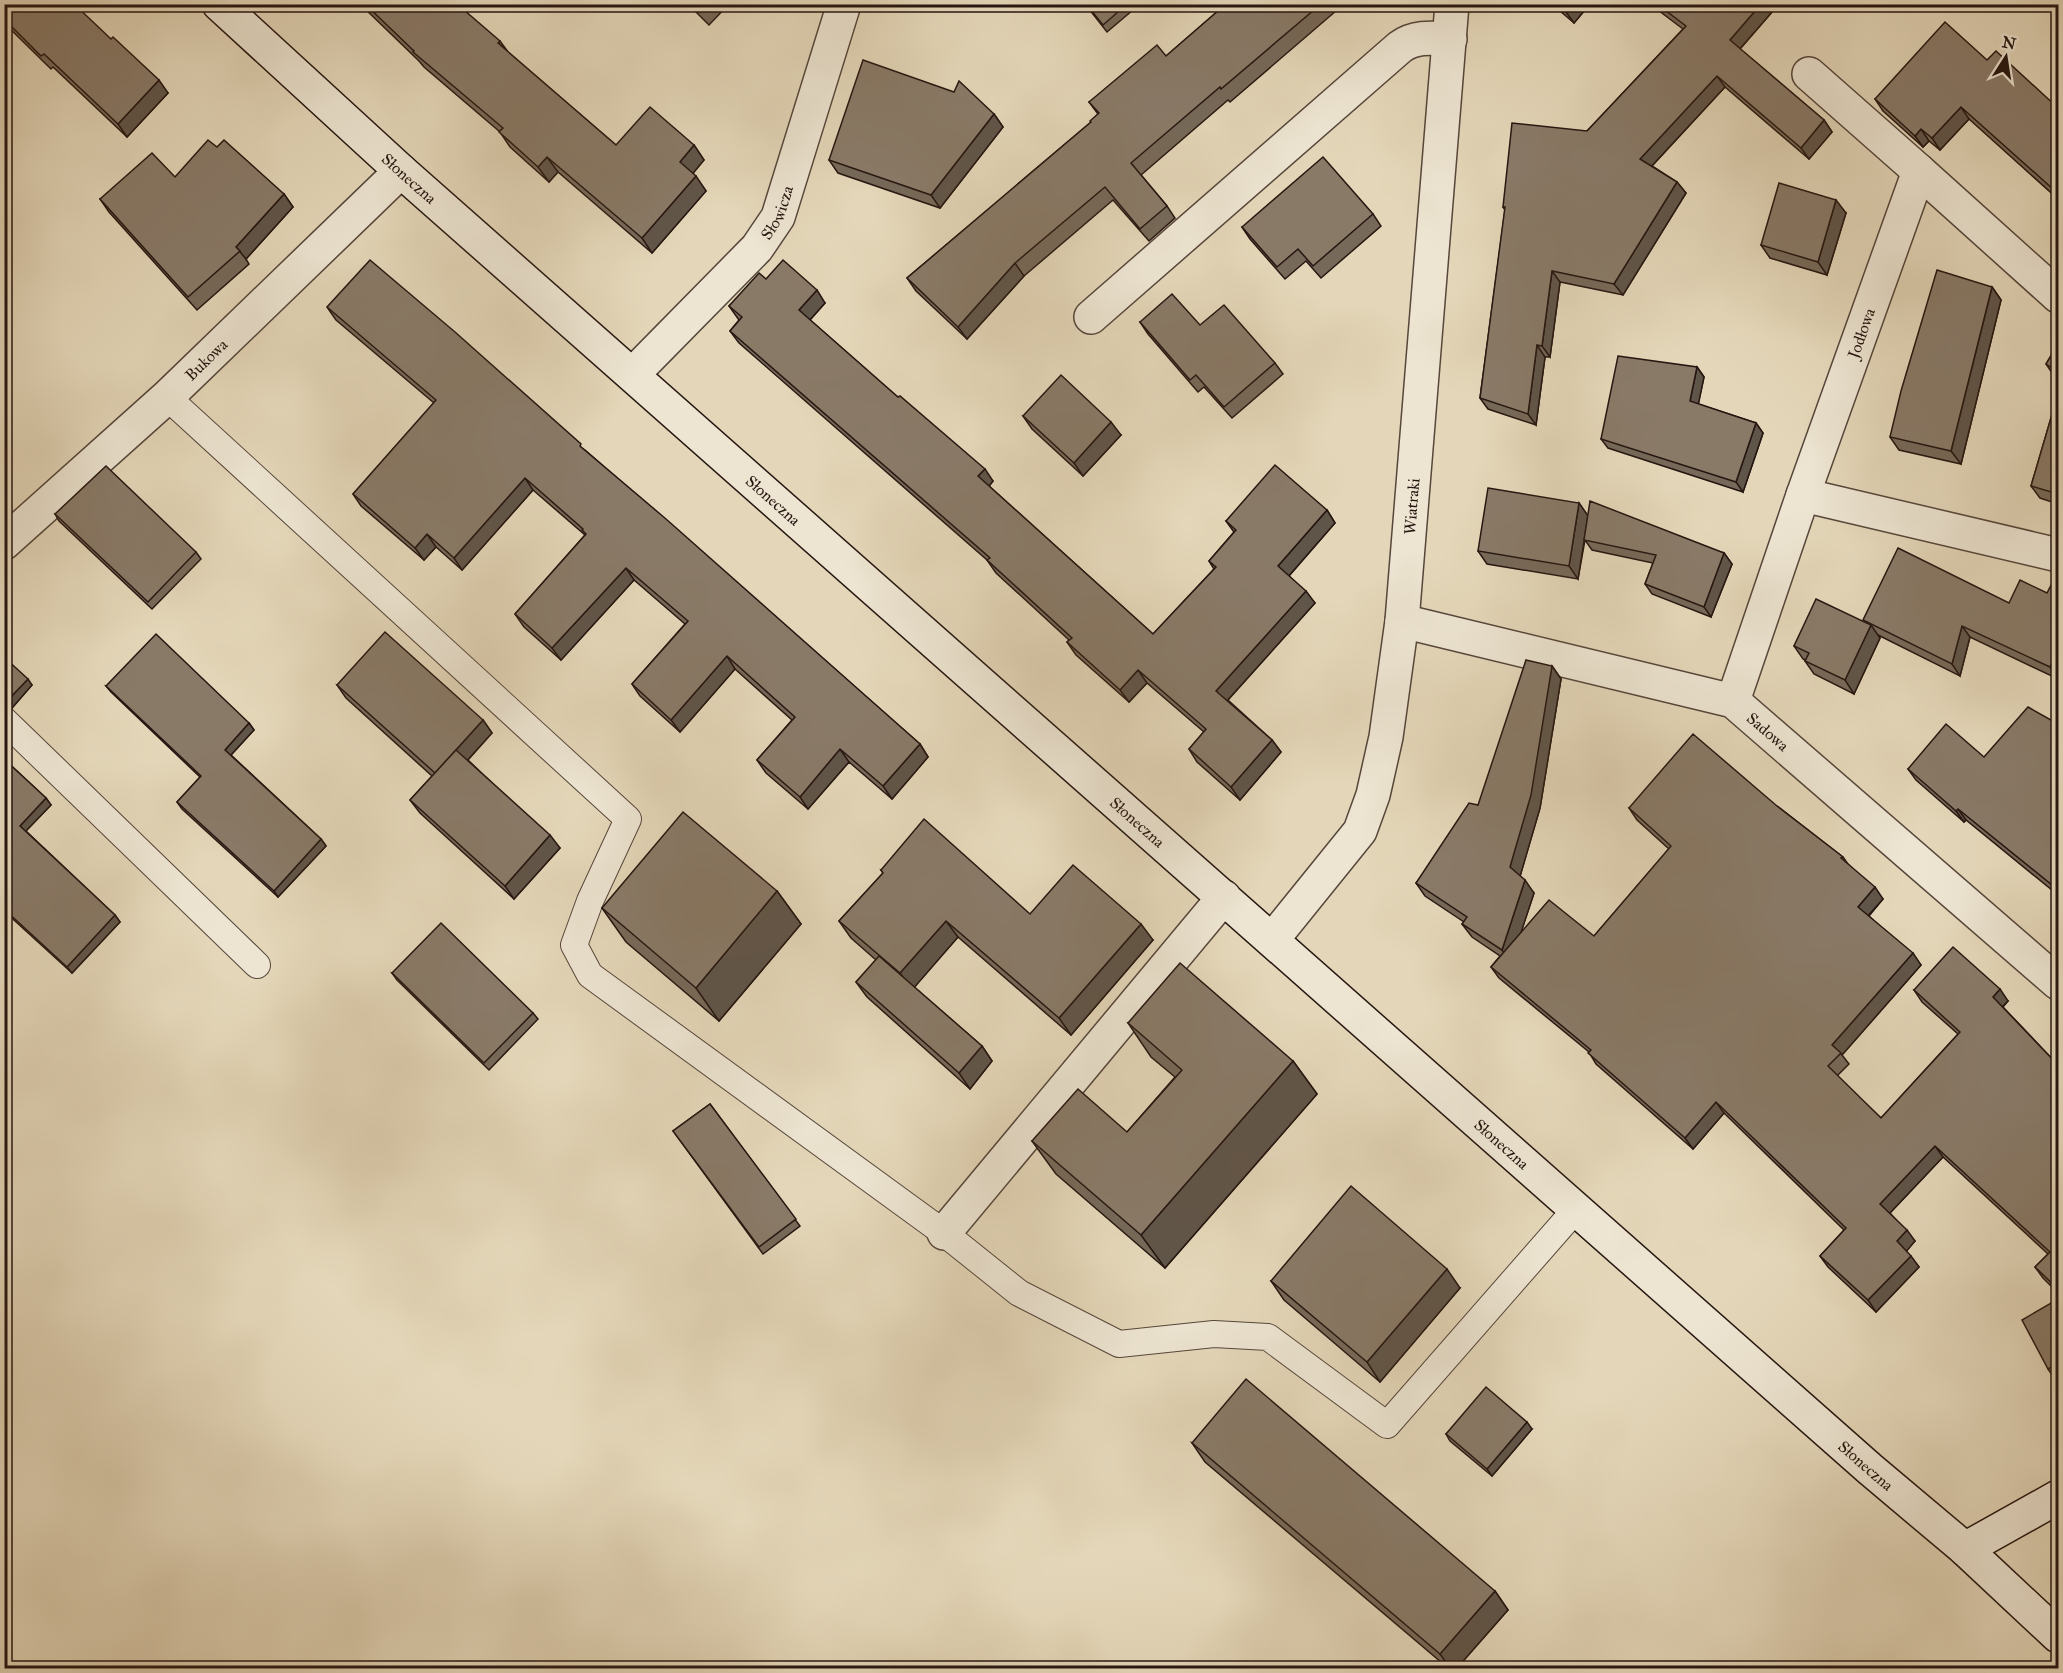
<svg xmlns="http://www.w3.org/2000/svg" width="2063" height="1673" viewBox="0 0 2063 1673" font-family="'IM FELL Great Primer',serif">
  <rect width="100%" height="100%" fill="#e4d7b9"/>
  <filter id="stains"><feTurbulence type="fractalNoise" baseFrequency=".00333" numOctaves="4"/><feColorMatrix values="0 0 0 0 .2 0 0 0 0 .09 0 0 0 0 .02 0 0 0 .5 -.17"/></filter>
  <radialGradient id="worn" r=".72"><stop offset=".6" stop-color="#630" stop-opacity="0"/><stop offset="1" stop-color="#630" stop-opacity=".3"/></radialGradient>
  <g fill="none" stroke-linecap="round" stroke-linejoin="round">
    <defs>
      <g id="lane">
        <polyline points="167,397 628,819 590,901 574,945 590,975 944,1233 1019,1293 1119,1344 1214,1334 1268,1337 1387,1425 1577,1208"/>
        <polyline points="4,720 257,965"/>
      </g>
      <g id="street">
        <polyline points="1919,171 2058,296"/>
        <path d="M1091 317 1400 47C1415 36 1432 38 1450 39"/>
        <path id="s1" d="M633 374 757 248 778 217 844 4"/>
        <path id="s2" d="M1803 495 1919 171 1809 74"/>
        <path id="s3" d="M4 543 167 397 401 171"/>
        <path id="s4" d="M1402 621 1733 701 2058 983"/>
        <polyline points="1733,701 1803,495 2058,555"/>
        <path id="s5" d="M1272 940 1360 831 1373 795 1386 737 1402 621 1452 4"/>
        <polyline points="944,1233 1224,897"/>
      </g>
      <g id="secondary">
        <path id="s6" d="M219 4 401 171 1870 1469 1965 1549 2058 1636"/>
        <polyline points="1965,1549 2058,1497"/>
      </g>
    </defs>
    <use href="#lane" stroke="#56463b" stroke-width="28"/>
    <use href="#street" stroke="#56463b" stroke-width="36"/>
    <use href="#secondary" stroke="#261611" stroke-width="36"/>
    <use href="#lane" stroke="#ede5d2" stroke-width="26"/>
    <use href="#street" stroke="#ede5d2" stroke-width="33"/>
    <use href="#secondary" stroke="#ede5d2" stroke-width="33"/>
  </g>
  <g fill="#766959" stroke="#261611" stroke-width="1.5">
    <polygon points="4,4 111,39 168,93 127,137 53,67 51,69 4,23"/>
    <polygon points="360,4 457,4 508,52 616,145 694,145 704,160 693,173 706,191 652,253 558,172 549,182 510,147 500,132 424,67 419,61"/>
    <polygon points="688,4 729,4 709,25"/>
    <polygon points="1000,4 1013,4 1006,11"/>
    <polygon points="1085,4 1140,4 1107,32"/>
    <polygon points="1226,4 1344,4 1230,102 1228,100 1141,175 1167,206 1175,218 1149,241 1113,200 1024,276 967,339 916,291 907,278 1091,122 1098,114 1089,102 1166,56"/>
    <polygon points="1552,4 1590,4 1574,23"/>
    <polygon points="1650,4 1779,4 1740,49 1824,120 1832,132 1809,159 1725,87 1652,166 1677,182 1686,193 1623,295 1560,282 1550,357 1545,357 1536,425 1488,409 1480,398 1505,210 1503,207 1587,131 1683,29"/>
    <polygon points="1987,60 2058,108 2058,199 1969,119 1940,150 1929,141 1923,147 1883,111 1875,99"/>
    <polygon points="994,114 1003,127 940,208 838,173 829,160"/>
    <polygon points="217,147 284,194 293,207 246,259 249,264 197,310 109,212 100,199 175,177"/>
    <polygon points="1846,213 1827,275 1770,258 1761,245"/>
    <polygon points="1373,214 1381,226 1321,278 1306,261 1285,279 1250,239 1242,227"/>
    <polygon points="766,279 825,303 810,320 993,481 989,486 1153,634 1214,569 1209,561 1234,532 1226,521 1327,510 1335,523 1289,576 1315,603 1228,700 1272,740 1281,752 1240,800 1197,762 1189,749 1204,732 1147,683 1129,702 1076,655 1067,642 1069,640 996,573 987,560 739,343 730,331 739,320 729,306"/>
    <polygon points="1992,287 2001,300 1961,464 1899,450 1890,437"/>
    <polygon points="327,307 585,450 920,744 928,757 892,799 849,762 808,809 766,773 757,760 792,720 735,669 680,732 640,696 632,684 685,624 634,580 561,660 524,627 515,614 585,535 533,490 462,570 436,547 424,560 361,506 353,494 434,403 336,320"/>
    <polygon points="1140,322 1200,325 1275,363 1283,374 1232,418 1204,387 1198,392 1148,334"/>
    <polygon points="2058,344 2058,379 2054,376 2046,364"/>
    <polygon points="1697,367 1704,377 1698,404 1756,423 1763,433 1743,492 1608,448 1601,439"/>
    <polygon points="2058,394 2058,504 2040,498 2031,486"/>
    <polygon points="1023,416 1121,435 1083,476 1032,429"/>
    <polygon points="1579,503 1588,516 1724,553 1732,564 1711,617 1652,594 1645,584 1653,563 1592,550 1585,540 1578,579 1487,564 1478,551"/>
    <polygon points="55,514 196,552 201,559 152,609 59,521"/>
    <polygon points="2009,603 2058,679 1970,637 1960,676 1878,635 1880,638 1854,694 1814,674 1805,661 1805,660 1803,659 1794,646 1864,622"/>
    <polygon points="4,657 32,685 12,708 4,706"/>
    <polygon points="1552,666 1561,679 1540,808 1520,876 1534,893 1521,932 1594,936 1669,849 1637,820 1629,808 1777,806 1843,857 1848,864 1883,899 1869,916 1921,965 1842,1055 1849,1064 1837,1076 1881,1118 1958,1034 1922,1002 1914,990 2008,1001 2003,1007 2058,1065 2058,1293 2043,1278 2035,1267 2048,1254 1943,1157 1890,1213 1915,1241 1906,1251 1919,1267 1876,1312 1828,1267 1820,1256 1844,1230 1724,1113 1693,1149 1596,1064 1589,1052 1499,978 1491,967 1500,956 1472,937 1462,924 1464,922 1425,896 1416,883 1478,805"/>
    <polygon points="337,685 483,720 492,733 468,760 560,848 514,899 420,813 410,800 432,776 346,698"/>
    <polygon points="106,686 249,723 254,730 231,755 321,839 326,846 278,897 182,809 177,802 200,777 111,692"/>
    <polygon points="2058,724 2058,895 1966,820 1964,822 1916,780 1908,769 1984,757"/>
    <polygon points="4,759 46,798 51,805 26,831 115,915 120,922 72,973 4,911"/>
    <polygon points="881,870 1030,914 1153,940 1071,1035 958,937 914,987 982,1046 992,1061 970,1089 867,997 856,982 876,960 851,938 839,921 883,873"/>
    <polygon points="777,891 801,924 719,1021 626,942 602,908"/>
    <polygon points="392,973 533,1013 538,1019 489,1070 397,980"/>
    <polygon points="1128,1023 1293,1061 1317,1094 1165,1268 1056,1174 1032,1141 1127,1132 1175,1077 1151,1057"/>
    <polygon points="710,1104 800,1226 763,1254 673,1131"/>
    <polygon points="1271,1281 1460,1288 1380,1382 1284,1300"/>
    <polygon points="2058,1299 2058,1381 2057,1382 2048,1369"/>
    <polygon points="1532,1429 1492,1476 1450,1441 1446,1434"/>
    <polygon points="1192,1443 1495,1591 1508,1610 1457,1668 1448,1668 1205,1462"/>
  </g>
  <g fill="#605549" stroke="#261611" stroke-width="1.5">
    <polygon points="1572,4 1590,4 1574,23 1566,12"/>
    <polygon points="1761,4 1779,4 1738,51 1730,40"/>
    <polygon points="500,41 511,56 498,43"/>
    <polygon points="1717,76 1725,87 1648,170 1640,159"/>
    <polygon points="159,80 168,93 127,137 118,124"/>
    <polygon points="1961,107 1969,119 1940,150 1932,138"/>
    <polygon points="994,114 1003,127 940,208 931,195"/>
    <polygon points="1824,120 1832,132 1809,159 1801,148"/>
    <polygon points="1921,129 1929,141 1923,147 1915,136"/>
    <polygon points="694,145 704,160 690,177 680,162"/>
    <polygon points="547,157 558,172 549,182 538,167"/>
    <polygon points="696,176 706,191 652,253 642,238"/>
    <polygon points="1677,182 1686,193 1623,295 1614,284"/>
    <polygon points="2058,185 2058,197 2054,190"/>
    <polygon points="284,194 293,207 246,259 236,247"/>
    <polygon points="1836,200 1846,213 1827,275 1818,262"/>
    <polygon points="1015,263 1024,276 967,339 958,327"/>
    <polygon points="1552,271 1560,282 1550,357 1542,346"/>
    <polygon points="1992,287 2001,300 1961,464 1951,451"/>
    <polygon points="817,290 825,303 808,322 799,310"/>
    <polygon points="1537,345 1545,357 1536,425 1528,414"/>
    <polygon points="1697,367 1704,377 1697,411 1690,401"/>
    <polygon points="1111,422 1121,435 1083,476 1074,463"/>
    <polygon points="1756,423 1763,433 1743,492 1736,482"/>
    <polygon points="985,469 993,481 987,489 978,476"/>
    <polygon points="525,478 533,490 462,570 454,558"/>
    <polygon points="1579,503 1588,516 1578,579 1569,566"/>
    <polygon points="1327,510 1335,523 1287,578 1278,566"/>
    <polygon points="427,534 436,547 424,560 415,548"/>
    <polygon points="1724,553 1732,564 1711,617 1704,607"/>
    <polygon points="626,568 634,580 561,660 552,648"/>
    <polygon points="1306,591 1315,603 1225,703 1216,691"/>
    <polygon points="1871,625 1880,638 1854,694 1845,680"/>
    <polygon points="1962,626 1970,637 1960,676 1952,664"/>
    <polygon points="2058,650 2058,679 2050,667"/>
    <polygon points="727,656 735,669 680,732 671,720"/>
    <polygon points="1552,666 1561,679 1540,808 1519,880 1510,867"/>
    <polygon points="1138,670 1147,683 1129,702 1120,690"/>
    <polygon points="28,679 32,685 12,708 7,701"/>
    <polygon points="483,720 492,733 444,786 435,773"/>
    <polygon points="249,723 254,730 230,756 225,750"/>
    <polygon points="1272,740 1281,752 1240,800 1231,787"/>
    <polygon points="920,744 928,757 892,799 883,786"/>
    <polygon points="840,749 849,762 808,809 800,797"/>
    <polygon points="46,798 51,805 25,832 20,826"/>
    <polygon points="1958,809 1966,820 1964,822 1956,811"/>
    <polygon points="550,835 560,848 514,899 505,886"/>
    <polygon points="321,839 326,846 278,897 274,891"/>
    <polygon points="1525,880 1534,893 1511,963 1502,950"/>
    <polygon points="1875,887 1883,899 1866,918 1858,907"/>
    <polygon points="777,891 801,924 719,1021 696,988"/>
    <polygon points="115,915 120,922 72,973 67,967"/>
    <polygon points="946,921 958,937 912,990 900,973"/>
    <polygon points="1141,924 1153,940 1071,1035 1059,1018"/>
    <polygon points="1913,953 1921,965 1842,1055 1832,1045"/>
    <polygon points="2000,989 2008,1001 2001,1008 1993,997"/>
    <polygon points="982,1046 992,1061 970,1089 959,1073"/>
    <polygon points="1293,1061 1317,1094 1165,1268 1141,1235"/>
    <polygon points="1716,1102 1724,1113 1693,1149 1685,1138"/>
    <polygon points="1935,1146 1943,1157 1888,1215 1880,1204"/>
    <polygon points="1907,1230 1915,1241 1905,1253 1897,1241"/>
    <polygon points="1911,1256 1919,1267 1876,1312 1868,1300"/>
    <polygon points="1447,1269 1460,1288 1380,1382 1367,1362"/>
    <polygon points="1527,1422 1532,1429 1492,1476 1487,1469"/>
    <polygon points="1495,1591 1508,1610 1457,1668 1450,1668 1440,1654"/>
  </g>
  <g fill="#897a68" stroke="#261611" stroke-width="1.5">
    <polygon points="4,4 74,4 111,39 113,37 159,80 118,124 44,54 41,56 4,19"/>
    <polygon points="365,4 457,4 500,41 498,43 616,145 650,107 694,145 680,162 696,176 642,238 547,157 538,167 499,132 503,128 413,52 414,51"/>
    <polygon points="692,4 707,4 700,12"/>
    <polygon points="1086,4 1127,4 1103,25"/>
    <polygon points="1226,4 1321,4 1221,89 1220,87 1131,163 1167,206 1140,229 1105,187 1015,263 958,327 907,278 1091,122 1090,121 1099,113 1089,102 1157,45 1166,56"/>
    <polygon points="1557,4 1572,4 1566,12"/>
    <polygon points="1657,4 1761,4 1730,40 1824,120 1801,148 1717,76 1640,159 1677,182 1614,284 1552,271 1542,346 1537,345 1528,414 1480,398 1505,207 1503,207 1512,123 1587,131 1686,26"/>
    <polygon points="1945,22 1987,60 1996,51 2058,108 2058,185 2054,190 1961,107 1932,138 1921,129 1915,136 1875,99"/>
    <polygon points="863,60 954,92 959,81 994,114 931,195 829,160"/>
    <polygon points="208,140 217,147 224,140 284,194 236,247 240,251 188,297 100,199 152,153 175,177"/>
    <polygon points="1323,157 1373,214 1313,266 1298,249 1277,267 1242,227"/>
    <polygon points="1779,183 1836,200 1818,262 1761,245"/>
    <polygon points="370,260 455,332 581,444 580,446 666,519 920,744 883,786 840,749 800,797 757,760 795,717 727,656 671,720 632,684 688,621 626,568 552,648 515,614 586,534 582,530 583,529 525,478 454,558 427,534 415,548 353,494 436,400 327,307"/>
    <polygon points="783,260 817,290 799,310 898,397 900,396 985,469 978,476 1153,634 1216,567 1209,561 1236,530 1226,521 1275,465 1327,510 1278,566 1306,591 1216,691 1272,740 1231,787 1189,749 1206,729 1138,670 1120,690 1067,642 1072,638 987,560 990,558 730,331 742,317 729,306 759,273 766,279"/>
    <polygon points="1937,270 1992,287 1951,451 1890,437 1901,391"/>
    <polygon points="1172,294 1200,325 1224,305 1275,363 1224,407 1196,375 1190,380 1140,322"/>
    <polygon points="2058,344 2058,372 2046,364"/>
    <polygon points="1618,356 1697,367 1690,401 1756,423 1736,482 1601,439"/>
    <polygon points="1061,375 1111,422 1074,463 1023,416"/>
    <polygon points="2058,394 2058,494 2031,486"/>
    <polygon points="106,466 196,552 148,602 55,514"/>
    <polygon points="1488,488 1579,503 1569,566 1478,551"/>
    <polygon points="1590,501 1724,553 1704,607 1645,584 1656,555 1584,540"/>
    <polygon points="1898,548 2009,603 2020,580 2047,593 2057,573 2058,574 2058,650 2050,667 1962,626 1952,664 1863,620"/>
    <polygon points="1816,599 1871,625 1845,680 1805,661 1809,653 1794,646"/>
    <polygon points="385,632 483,720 435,773 337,685"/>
    <polygon points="156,634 249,723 225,750 321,839 274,891 177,802 201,776 106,686"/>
    <polygon points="4,657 28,679 7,701 4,701"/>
    <polygon points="1526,660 1552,666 1531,795 1510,867 1525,880 1502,950 1462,924 1467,917 1416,883 1469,803 1478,805"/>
    <polygon points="2028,707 2058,724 2058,887 2057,889 1958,809 1956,811 1908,769 1946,724 1984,757"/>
    <polygon points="1693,734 1777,806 1843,857 1841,858 1875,887 1858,907 1913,953 1832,1045 1841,1053 1828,1066 1881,1118 1960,1032 1914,990 1953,947 2000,989 1993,997 2058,1065 2058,1289 2035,1267 2050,1252 1935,1146 1880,1204 1907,1230 1897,1241 1911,1256 1868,1300 1820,1256 1846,1228 1716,1102 1685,1138 1588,1053 1591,1050 1491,967 1549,900 1594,936 1671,846 1629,808"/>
    <polygon points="456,750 550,835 505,886 410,800"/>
    <polygon points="4,759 46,798 20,826 115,915 67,967 4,909"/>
    <polygon points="683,812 777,891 696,988 602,908"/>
    <polygon points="924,819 1030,914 1073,865 1141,924 1059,1018 946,921 900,973 839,921 883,873 881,870"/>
    <polygon points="441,923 533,1013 484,1063 392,973"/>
    <polygon points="879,956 982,1046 959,1073 856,982"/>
    <polygon points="1180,963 1293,1061 1141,1235 1032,1141 1078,1089 1127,1132 1182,1070 1128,1023"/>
    <polygon points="710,1104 796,1219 759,1247 673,1131"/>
    <polygon points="1351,1186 1447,1269 1367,1362 1271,1281"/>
    <polygon points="2058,1299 2058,1363 2048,1369 2022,1320"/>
    <polygon points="1246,1379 1495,1591 1440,1654 1192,1443"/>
    <polygon points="1486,1387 1527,1422 1487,1469 1446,1434"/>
  </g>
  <g text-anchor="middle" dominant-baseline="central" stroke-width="5" stroke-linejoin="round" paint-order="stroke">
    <g font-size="16" fill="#261611" stroke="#ede5d2">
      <text stroke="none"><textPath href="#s6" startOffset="258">Słoneczna</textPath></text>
      <text stroke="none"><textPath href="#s1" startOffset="218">Słowicza</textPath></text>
      <text stroke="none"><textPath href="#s2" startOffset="172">Jodłowa</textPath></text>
      <text stroke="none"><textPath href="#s3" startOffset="273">Bukowa</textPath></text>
      <text stroke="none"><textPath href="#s6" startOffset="744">Słoneczna</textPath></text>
      <text stroke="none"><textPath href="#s5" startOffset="470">Wiatraki</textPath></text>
      <text stroke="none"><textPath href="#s4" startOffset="387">Sadowa</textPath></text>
      <text stroke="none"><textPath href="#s6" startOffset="1230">Słoneczna</textPath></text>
      <text stroke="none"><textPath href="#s6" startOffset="1716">Słoneczna</textPath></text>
      <text stroke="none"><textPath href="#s6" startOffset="2202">Słoneczna</textPath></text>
    </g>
  </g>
  <rect width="2063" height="1673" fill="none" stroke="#e4d7b9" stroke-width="24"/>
  <rect x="6" y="6" width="2051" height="1661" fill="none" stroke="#261611" stroke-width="3"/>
  <rect x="12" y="12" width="2039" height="1649" fill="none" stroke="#261611" stroke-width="1.5"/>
  <g transform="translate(2006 57) rotate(12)" stroke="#ede5d2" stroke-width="4.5" paint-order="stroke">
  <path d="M0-4.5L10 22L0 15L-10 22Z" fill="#261611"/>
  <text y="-9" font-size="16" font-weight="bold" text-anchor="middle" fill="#261611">N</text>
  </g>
  <rect width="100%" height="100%" filter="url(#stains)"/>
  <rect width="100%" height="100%" fill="url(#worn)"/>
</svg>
